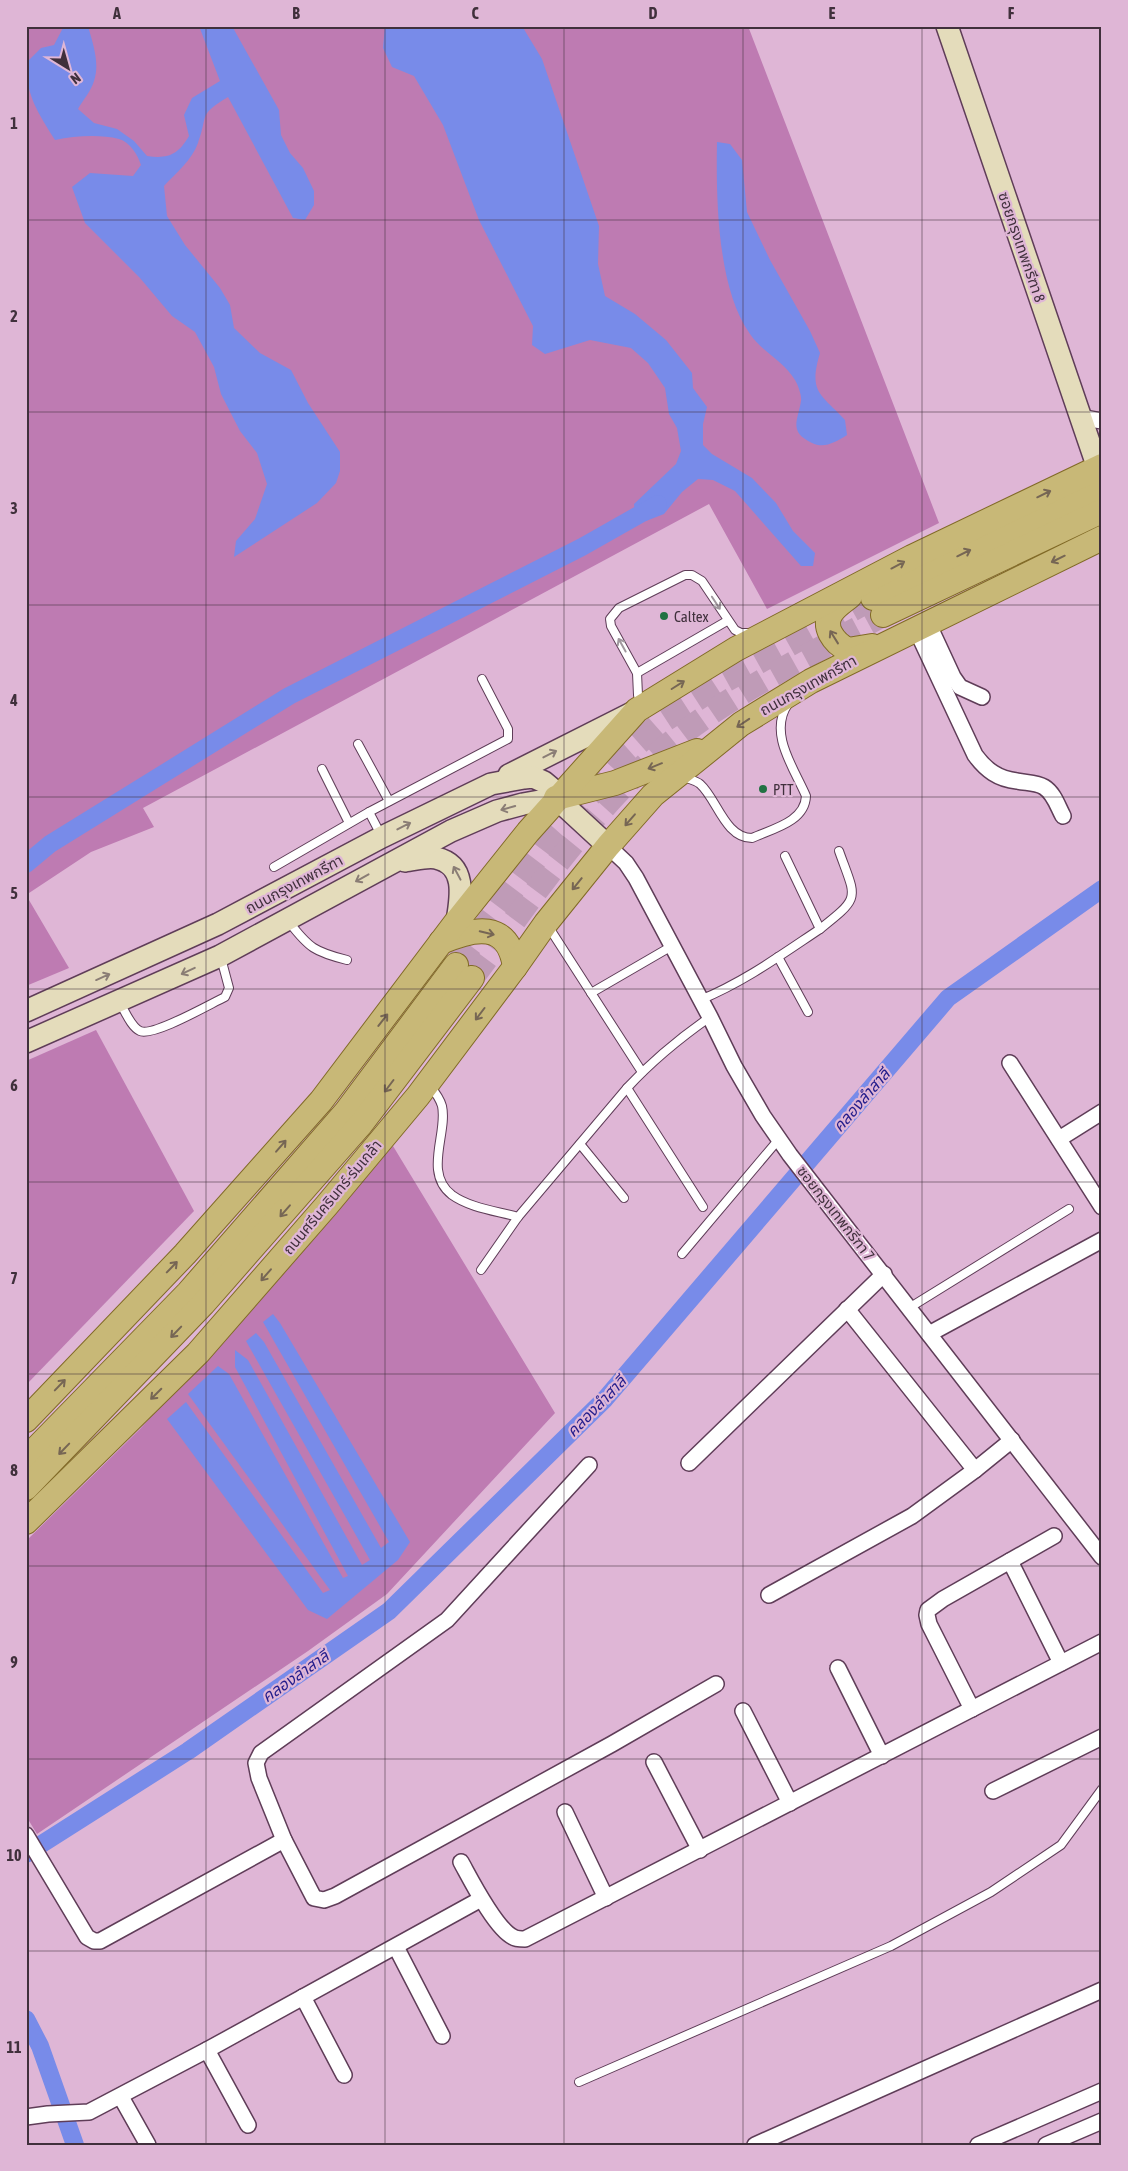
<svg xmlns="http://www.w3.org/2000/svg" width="1128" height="2171" viewBox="0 0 1128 2171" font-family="'Asap Condensed','Noto Sans Thai',sans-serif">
  <rect width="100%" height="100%" fill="#dfb6d6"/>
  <g fill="#be7bb2">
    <polygon points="26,26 748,26 939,523 767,609 709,504 143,808 154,827 91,852 26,895"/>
    <polygon points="26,895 69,968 26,986"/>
    <polygon points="96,1030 194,1211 26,1385 26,1061"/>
    <polygon points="393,1146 555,1413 387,1594 308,1651 37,1834 26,1816 26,1541 140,1429"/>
  </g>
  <g fill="#788be9">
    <path d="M64 26H88C93 44 100 63 94 81 91 91 83 100 78 109L94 123 117 129 134 141 147 156C168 159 178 155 189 136L184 115 192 98 220 81 199 26H232L279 110 281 135 290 153 303 168 314 191V205L305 220 293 218 228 97C197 116 209 114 198 143 192 160 176 173 164 186L167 216 185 245 220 288 230 305 234 328 260 353 291 370 308 403 340 452V471L336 483 317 503 234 557 236 541 255 519 267 484 257 453 240 431 221 394 214 367 195 332 172 316 140 278 85 223 72 187 90 173 133 176 141 165C138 155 130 142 119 139 99 134 75 136 55 140 38 113 26 95 26 63L41 48 54 45Z"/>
    <polygon points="385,26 522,26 542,59 599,226 598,264 605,296 635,314 666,340 692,373 693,388 707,407 703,424 703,445 712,454 752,478 776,503 793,531 815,553 813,566 801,566 735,491 713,480 698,479 682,492 664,514 646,521 635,513 634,504 676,464 681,451 677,428 669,414 665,388 648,363 631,348 590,340 545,354 532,345 533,326 479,220 443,125 414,76 392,67 383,48"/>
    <path d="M717 142 730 144 742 160 747 212 770 260 810 331 820 353C808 393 821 394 845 420L847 435C836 442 824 449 812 443 788 432 798 420 801 401 802 396 798 385 795 380 784 361 762 352 750 334 717 288 716 197 717 142Z"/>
    <polygon points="273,1314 280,1323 410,1542 398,1560 327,1619 308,1610 167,1419 186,1402 323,1593 330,1590 188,1394 218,1366 229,1374 343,1578 348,1576 235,1367 235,1350 248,1360 362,1565 370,1560 246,1341 256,1333 264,1342 381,1548 389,1542 263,1322"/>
  </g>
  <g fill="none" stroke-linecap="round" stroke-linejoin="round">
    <g stroke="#788be9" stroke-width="18">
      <polyline points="26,864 50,844 289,696 582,547 658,504"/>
      <polyline points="26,1854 188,1751 389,1611 605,1399 948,998 1102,889"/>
      <polyline points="26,2019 40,2046 75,2145"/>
    </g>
    <g stroke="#bf9bb7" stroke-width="24" stroke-dasharray="24 12" stroke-linecap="butt">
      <polyline points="456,965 547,844 628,752 663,721 726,680 873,598"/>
      <path d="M472 978C535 894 595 802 678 737 741 688 813 653 883 615"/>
    </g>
    <defs>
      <g id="lane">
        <polyline points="637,673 727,621"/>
        <polyline points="641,705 638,695 637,673 611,626 610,619 619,608 685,575 692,575 702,581 735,630 741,633 751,633"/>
        <polyline points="358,744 389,801"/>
        <polyline points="322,769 349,823"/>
        <path d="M682 776C688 779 695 780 700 784 717 799 725 838 752 838 772 829 805 822 806 796 794 768 768 733 788 704"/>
        <polyline points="381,835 369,812 508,739 508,729 482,679"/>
        <polyline points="274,867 369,812"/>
        <path d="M289 922C309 948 315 952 347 960"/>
        <polyline points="548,926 642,1072"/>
        <path d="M820 929C862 896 856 899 839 851"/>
        <polyline points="778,957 808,1012"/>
        <polyline points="591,993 672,946"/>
        <path d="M700 1000C744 982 781 955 820 929L785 856"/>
        <path d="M120 1003C125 1011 131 1027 140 1031 153 1037 210 1004 225 997L229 988 221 958"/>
        <path d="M430 1086C435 1092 440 1099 442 1106 448 1133 423 1173 452 1195 470 1208 497 1211 518 1217"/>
        <polyline points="627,1088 703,1207"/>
        <polyline points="580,1144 624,1198"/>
        <polyline points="682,1254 779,1139"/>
        <path d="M481 1270 518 1217 627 1088C652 1061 680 1038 710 1017"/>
        <polyline points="909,1308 1069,1209"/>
        <polyline points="579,2082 891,1946 991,1892 1061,1845 1102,1789"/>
      </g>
      <g id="street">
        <polyline points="1079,417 1102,421"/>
        <polyline points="928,623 953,677 960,687 982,697"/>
        <path d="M916 629 975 755C986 770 998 779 1017 781 1026 783 1036 782 1044 787 1054 793 1058 807 1063 816"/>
        <polyline points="608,846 626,863 636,878 710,1017 734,1066 763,1116 790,1155 1102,1557"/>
        <polyline points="1010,1063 1102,1207"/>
        <polyline points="1059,1139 1102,1112"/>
        <polyline points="847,1309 975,1470"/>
        <polyline points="929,1334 1102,1240"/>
        <polyline points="689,1463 884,1274"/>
        <polyline points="589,1465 447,1620 261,1753 256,1763 259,1778 284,1840 314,1898 324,1900 335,1896 612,1744 716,1684"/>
        <polyline points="1010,1561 1061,1663"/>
        <polyline points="769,1595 912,1516 975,1470 1012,1440"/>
        <polyline points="838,1668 882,1756"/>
        <polyline points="972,1709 929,1624 927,1615 928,1610 943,1599 1054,1536"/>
        <polyline points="743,1711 790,1803"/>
        <polyline points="654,1762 700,1850"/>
        <polyline points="993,1791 1102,1737"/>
        <polyline points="565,1812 606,1898"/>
        <polyline points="26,1835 87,1937 94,1941 100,1941 284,1840"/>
        <path d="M461 1862C471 1880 495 1928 513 1937 516 1939 522 1939 525 1939L1102 1642"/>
        <polyline points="396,1947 442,2036"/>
        <polyline points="303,1997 344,2075"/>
        <polyline points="207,2050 248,2125"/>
        <polyline points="121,2097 148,2145"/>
        <polyline points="26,2117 48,2114 89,2112 207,2050 481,1899"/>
        <polyline points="755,2145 1102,1990"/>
        <polyline points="978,2145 1102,2091"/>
        <polyline points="1046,2145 1102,2121"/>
      </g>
      <g id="secondary">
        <polyline points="947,26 1098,468"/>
        <polyline points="509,775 634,712"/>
        <path d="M405 861C414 860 427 856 436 858 467 865 461 897 457 921"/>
        <polyline points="26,1011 218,924 382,837 491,784 524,778 533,777 544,782 550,787 556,798 608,846"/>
        <polyline points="26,1042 220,956 451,831 497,811 523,804 556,798"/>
      </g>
      <g id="primary">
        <path d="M850 596C844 601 837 605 832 612 821 626 834 643 848 650L872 646"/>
        <polyline points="873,598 1102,486"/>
        <polyline points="883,615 1102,511"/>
        <polyline points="556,798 615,783 697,751"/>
        <path d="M441 942C474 928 508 920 515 967"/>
        <polyline points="26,1420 185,1254 321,1101 457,921 528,832 637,710 736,649 912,557 1102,466"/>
        <polyline points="26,1459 188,1293 346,1112 456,965"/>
        <polyline points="26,1488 203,1304 361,1124 472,978"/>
        <polyline points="26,1522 198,1353 327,1205 418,1096 515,967 546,923 608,846 653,795 741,724 811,681 1102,538"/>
      </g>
    </defs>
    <use href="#lane" stroke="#5f3d58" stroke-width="10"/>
    <use href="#street" stroke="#5f3d58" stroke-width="18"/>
    <use href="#secondary" stroke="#5f3d58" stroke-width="24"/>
    <use href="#primary" stroke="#816a27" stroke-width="26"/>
    <use href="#lane" stroke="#fff" stroke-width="8"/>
    <use href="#street" stroke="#fff" stroke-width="15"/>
    <use href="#secondary" stroke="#e4dcbb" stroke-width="21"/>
    <use href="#primary" stroke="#c8b877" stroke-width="24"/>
  </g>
  <defs><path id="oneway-shaft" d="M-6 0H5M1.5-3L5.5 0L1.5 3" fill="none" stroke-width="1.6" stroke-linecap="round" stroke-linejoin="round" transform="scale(1.25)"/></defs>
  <g stroke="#766654">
    <use href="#oneway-shaft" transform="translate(1044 494) rotate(-26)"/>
    <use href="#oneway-shaft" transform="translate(964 553) rotate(-26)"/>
    <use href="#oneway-shaft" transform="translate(1058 559) rotate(154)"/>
    <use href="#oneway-shaft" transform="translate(898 565) rotate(-28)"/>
    <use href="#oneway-shaft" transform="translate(834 637) rotate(-122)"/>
    <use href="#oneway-shaft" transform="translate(678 685) rotate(-32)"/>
    <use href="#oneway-shaft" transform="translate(743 723) rotate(146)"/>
    <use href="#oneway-shaft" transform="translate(655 766) rotate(158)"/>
    <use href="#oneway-shaft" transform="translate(630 820) rotate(131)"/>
    <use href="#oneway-shaft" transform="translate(577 884) rotate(129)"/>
    <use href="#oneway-shaft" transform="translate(487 933) rotate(14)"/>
    <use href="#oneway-shaft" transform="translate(480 1014) rotate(127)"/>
    <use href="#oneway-shaft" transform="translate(383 1020) rotate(-52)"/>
    <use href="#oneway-shaft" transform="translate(389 1086) rotate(127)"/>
    <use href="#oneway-shaft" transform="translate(281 1146) rotate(-49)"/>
    <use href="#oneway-shaft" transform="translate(285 1211) rotate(131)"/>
    <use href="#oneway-shaft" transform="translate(172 1267) rotate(-46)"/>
    <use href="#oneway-shaft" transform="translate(266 1275) rotate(131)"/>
    <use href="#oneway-shaft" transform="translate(176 1332) rotate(134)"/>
    <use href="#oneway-shaft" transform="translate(60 1385) rotate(-46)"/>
    <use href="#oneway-shaft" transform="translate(156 1394) rotate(135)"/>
    <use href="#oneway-shaft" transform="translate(64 1449) rotate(134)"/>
  </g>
  <g stroke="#a0989e">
    <use href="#oneway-shaft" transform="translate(716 603) rotate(57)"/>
    <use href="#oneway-shaft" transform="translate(622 645) rotate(-119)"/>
  </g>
  <g stroke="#8a7d75">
    <use href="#oneway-shaft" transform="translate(550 754) rotate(-27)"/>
    <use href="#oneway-shaft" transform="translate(508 808) rotate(164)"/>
    <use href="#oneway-shaft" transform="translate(404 826) rotate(-27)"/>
    <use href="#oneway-shaft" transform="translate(457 873) rotate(-118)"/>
    <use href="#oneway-shaft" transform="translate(362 878) rotate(151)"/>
    <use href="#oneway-shaft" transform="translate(188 971) rotate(155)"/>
    <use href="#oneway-shaft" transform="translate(103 977) rotate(-24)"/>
  </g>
  <path fill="none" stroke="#40303c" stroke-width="1" stroke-opacity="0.55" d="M206 26V2145M385 26V2145M564 26V2145M743 26V2145M922 26V2145M26 220H1102M26 412H1102M26 605H1102M26 797H1102M26 989H1102M26 1182H1102M26 1374H1102M26 1566H1102M26 1759H1102M26 1951H1102"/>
  <g fill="#217243" stroke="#dfb6d6" stroke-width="2">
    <circle cx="664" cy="616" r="5"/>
    <circle cx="763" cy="789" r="5"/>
  </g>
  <g text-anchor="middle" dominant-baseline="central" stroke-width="4.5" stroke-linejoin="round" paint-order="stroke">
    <g font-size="15" fill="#40303c" stroke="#dfb6d6">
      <text transform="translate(1022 247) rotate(71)">ซอยกรุงเทพกรีฑา 8</text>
      <text transform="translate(808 685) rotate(-29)">ถนนกรุงเทพกรีฑา</text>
      <text transform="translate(294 884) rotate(-28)">ถนนกรุงเทพกรีฑา</text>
      <text transform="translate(332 1197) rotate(-50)">ถนนศรีนครินทร์-ร่มเกล้า</text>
      <text transform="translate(836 1213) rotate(52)">ซอยกรุงเทพกรีฑา 7</text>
    </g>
    <g font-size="15" fill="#40303c" stroke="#dfb6d6" text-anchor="start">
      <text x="674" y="616">Caltex</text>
      <text x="773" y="789">PTT</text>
    </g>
    <g font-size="16" font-style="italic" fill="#221c8b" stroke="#dfb6d6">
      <text transform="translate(861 1100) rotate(-49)">คลองลำสาลี</text>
      <text transform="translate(596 1406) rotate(-46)">คลองลำสาลี</text>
      <text transform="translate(295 1676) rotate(-35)">คลองลำสาลี</text>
    </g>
  </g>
  <rect width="1128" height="2171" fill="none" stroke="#dfb6d6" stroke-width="55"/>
  <g transform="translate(68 68) rotate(143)" stroke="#dfb6d6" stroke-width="4" paint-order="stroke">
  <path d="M0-4L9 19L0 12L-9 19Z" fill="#40303c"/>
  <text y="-8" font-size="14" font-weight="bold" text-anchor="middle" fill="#40303c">N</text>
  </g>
  <rect x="28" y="28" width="1072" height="2116" fill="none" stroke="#40303c" stroke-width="2"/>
  <g font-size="16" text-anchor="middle" font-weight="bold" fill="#40303c">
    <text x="117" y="19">A</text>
    <text x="296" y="19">B</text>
    <text x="475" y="19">C</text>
    <text x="653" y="19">D</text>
    <text x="832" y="19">E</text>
    <text x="1011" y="19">F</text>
    <text x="14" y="129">1</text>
    <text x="14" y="322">2</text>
    <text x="14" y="514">3</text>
    <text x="14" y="706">4</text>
    <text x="14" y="899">5</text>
    <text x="14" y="1091">6</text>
    <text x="14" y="1284">7</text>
    <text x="14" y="1476">8</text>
    <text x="14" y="1668">9</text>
    <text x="14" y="1861">10</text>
    <text x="14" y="2053">11</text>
  </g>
</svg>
